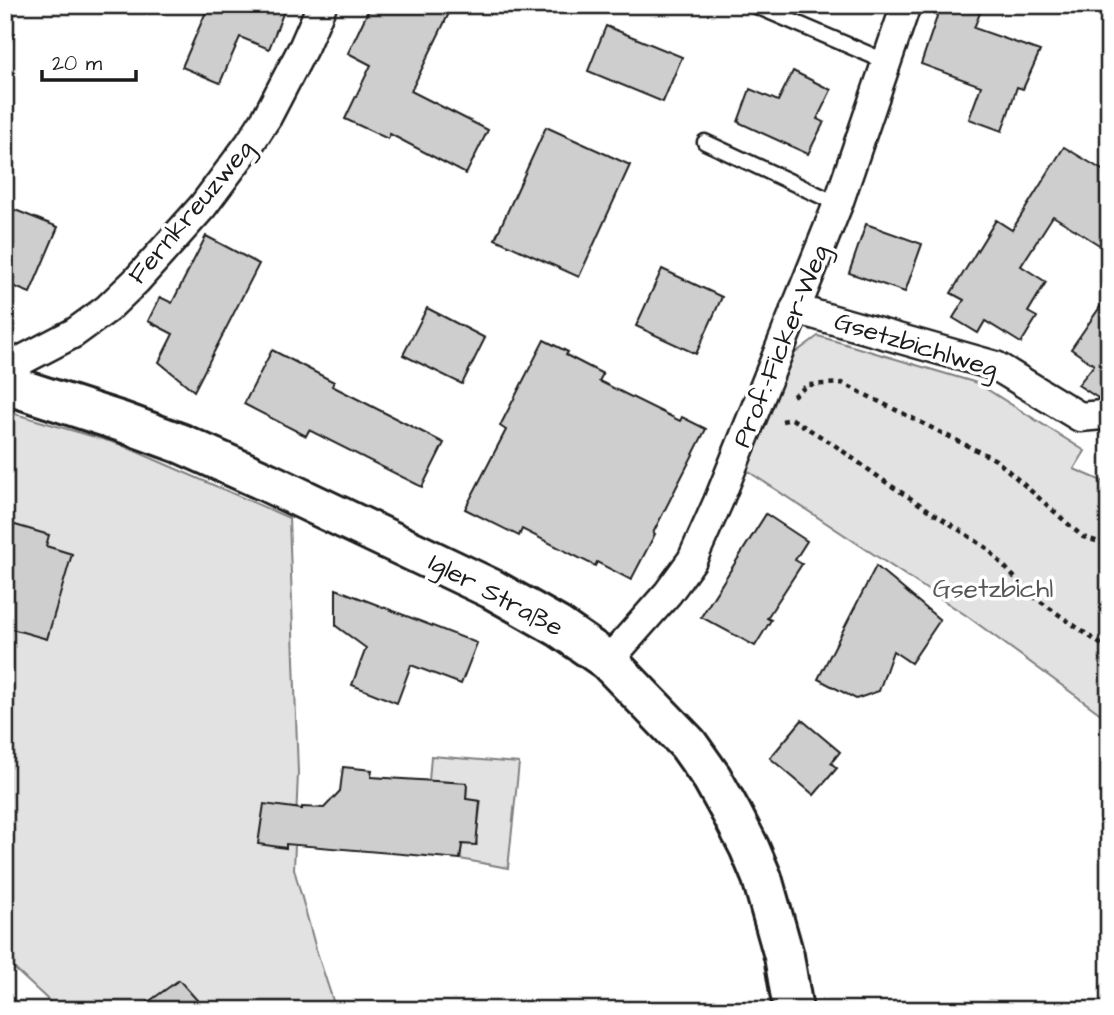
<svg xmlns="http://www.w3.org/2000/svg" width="1114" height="1015" viewBox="0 0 1114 1015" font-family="'Architects Daughter',sans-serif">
  <rect width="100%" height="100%" fill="#fff"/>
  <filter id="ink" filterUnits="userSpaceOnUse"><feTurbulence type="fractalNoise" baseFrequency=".0143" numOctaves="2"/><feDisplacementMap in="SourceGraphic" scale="14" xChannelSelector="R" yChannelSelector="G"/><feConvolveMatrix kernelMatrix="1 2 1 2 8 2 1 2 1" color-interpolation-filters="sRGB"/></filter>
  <g filter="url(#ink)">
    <g fill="#e2e2e2" stroke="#7f7f7f" stroke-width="2">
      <polygon points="818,336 977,383 1085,451 1074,469 1109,484 1109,720 967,616 734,462 784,361"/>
      <polygon points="5,411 119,444 289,518 298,773 294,869 316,949 336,1010 59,1010 5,960"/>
      <polygon points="431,756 519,763 508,868 460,859 462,844 477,845 476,838 481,801 466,799 467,783 429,781"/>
    </g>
    <g fill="#cecece" stroke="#1c1c1c" stroke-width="2">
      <polygon points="209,5 267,5 284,11 269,49 240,37 220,83 182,67"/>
      <polygon points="371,5 453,5 411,91 488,130 466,174 390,134 388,139 345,119 371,65 348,53"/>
      <polygon points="941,5 957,5 980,13 974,28 1040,51 1023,89 1017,87 1002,131 969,119 981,86 921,64"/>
      <polygon points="606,26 682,57 663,102 588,71"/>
      <polygon points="793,71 831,90 817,119 824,122 808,154 738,122 750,89 778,101"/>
      <polygon points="546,127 630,165 579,277 495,239"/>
      <polygon points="1064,147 1109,174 1109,251 1053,216 1021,266 1046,282 1028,312 1037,317 1021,343 985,321 978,333 953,318 964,300 951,293 996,220 1012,230"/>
      <polygon points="5,206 58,227 30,293 5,283"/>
      <polygon points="866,224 922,244 905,292 849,273"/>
      <polygon points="206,236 259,264 194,391 159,362 173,334 148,321 160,297 172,303"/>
      <polygon points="662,269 722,297 696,354 636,326"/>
      <polygon points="1109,294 1109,394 1098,398 1078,385 1094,365 1071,349"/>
      <polygon points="427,308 485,338 462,384 403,355"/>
      <polygon points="544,340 568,352 566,355 603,374 599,381 680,421 682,417 706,429 653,533 655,534 631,580 597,562 595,566 522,529 519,536 465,509 506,430 500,426"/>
      <polygon points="272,350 334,382 332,386 444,443 422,487 309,430 306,436 244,404"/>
      <polygon points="766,514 807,541 795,560 802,564 767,618 771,620 755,646 701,617"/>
      <polygon points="5,522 49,535 46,546 72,554 47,639 5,627"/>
      <polygon points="876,566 940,620 911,663 893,651 879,691 856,699 818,679"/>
      <polygon points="336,589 477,643 461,684 411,665 397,703 352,685 366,648 336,626"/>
      <polygon points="802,720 840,752 831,763 837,768 814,795 770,758"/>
      <polygon points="343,767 372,770 371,777 467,783 466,799 480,801 476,845 462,844 460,859 286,844 286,848 258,844 264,804 302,809 302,807 324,808 340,791"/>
      <polygon points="179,980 206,1010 137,1010"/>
    </g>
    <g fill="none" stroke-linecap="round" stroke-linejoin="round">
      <defs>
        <g id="lane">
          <polyline points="754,5 887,62"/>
          <polyline points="705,142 838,204"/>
        </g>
        <g id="street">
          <polyline points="795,309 996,366 1080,417 1102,415 1109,410"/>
          <polyline points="5,369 74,333 107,309 136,281 203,206 250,143 267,117 304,46 322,5"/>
          <polyline points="608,661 668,593 692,560 718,502 838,204 906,5"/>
        </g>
        <polyline id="secondary" points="5,384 122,422 182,444 267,482 492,589 559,627 608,661 688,744 712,778 732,814 749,847 762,878 784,956 793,1010"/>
      </defs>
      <use href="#lane" stroke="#1c1c1c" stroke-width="19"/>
      <use href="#street" stroke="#1c1c1c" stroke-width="33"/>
      <use href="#secondary" stroke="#1c1c1c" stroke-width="44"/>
      <g stroke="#1c1c1c" stroke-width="4.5" stroke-dasharray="5 5" stroke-linecap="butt">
        <polyline points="793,396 808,385 842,383 996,460 1083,537 1109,545"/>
        <polyline points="782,421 792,419 833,444 887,483 987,548 1031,595 1109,650"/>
      </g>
      <use href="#lane" stroke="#fff" stroke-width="14"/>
      <use href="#street" stroke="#fff" stroke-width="28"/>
      <use href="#secondary" stroke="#fff" stroke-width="38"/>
    </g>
  </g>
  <g text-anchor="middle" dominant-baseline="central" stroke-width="7" stroke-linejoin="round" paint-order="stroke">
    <g font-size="26" fill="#1c1c1c" stroke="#fff">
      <text transform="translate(191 212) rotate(-50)">Fernkreuzweg</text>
      <text transform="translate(916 345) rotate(17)">Gsetzbichlweg</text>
      <text transform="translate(781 346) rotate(-68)">Prof.-Ficker-Weg</text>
      <text transform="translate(496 595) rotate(28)">Igler Straße</text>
    </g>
    <g font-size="26" fill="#575757" stroke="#fff">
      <text x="993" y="589">Gsetzbichl</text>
    </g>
  </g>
  <rect width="1114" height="1015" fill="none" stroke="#fff" stroke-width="28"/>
  <rect x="14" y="14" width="1086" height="987" fill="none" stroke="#1c1c1c" stroke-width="2.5" filter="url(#ink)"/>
  <path d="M42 70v10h94v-10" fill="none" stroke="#1c1c1c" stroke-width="3.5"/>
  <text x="52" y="70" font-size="21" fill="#1c1c1c" stroke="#ffffff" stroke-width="5" paint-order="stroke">20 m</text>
</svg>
